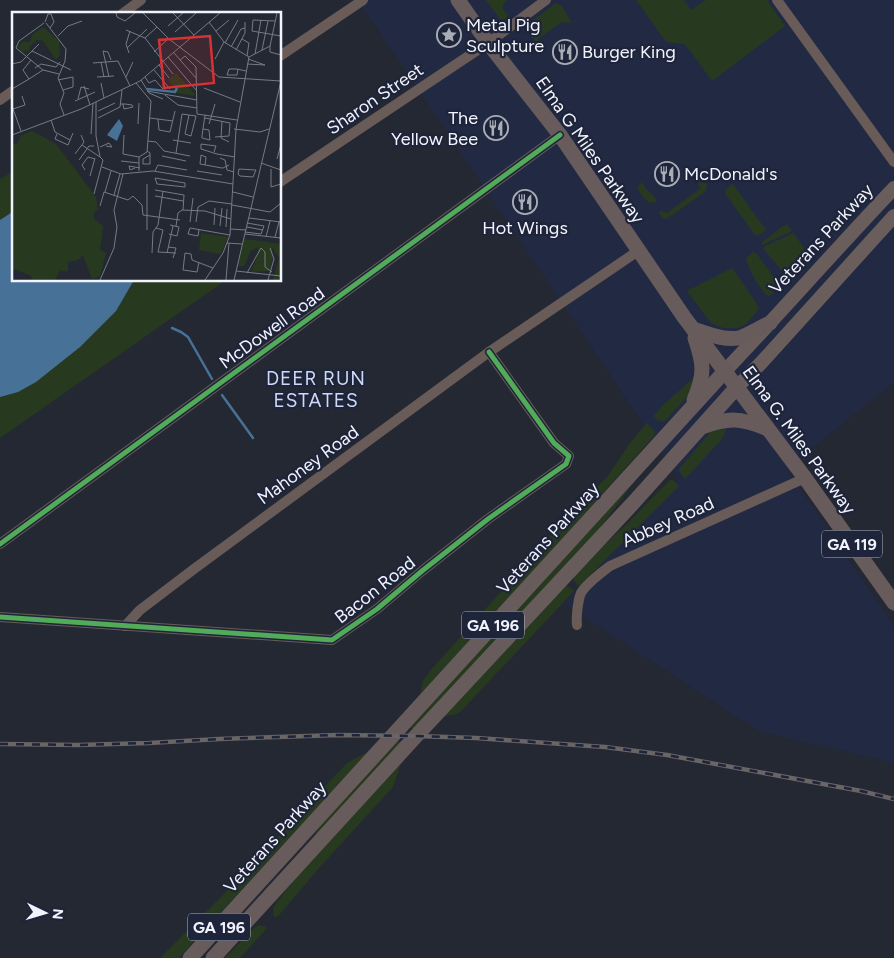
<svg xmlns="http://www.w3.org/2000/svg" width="894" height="958" viewBox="0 0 894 958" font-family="Figtree,sans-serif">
  <rect width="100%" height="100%" fill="#242833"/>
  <polygon fill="#222a43" points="358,0 894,0 894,383 786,468 894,626 894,763 759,731 564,604 678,479 644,425"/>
  <g fill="#273a1f">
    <path d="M486 0H508L504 3C501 10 506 12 509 17L504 19H500Z"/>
    <polygon points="636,0 684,0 691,10 706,0 767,0 785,26 712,81 691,52 684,44 666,42"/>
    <polygon points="556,3 562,6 572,23 562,22 538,39 543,42 543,44 538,45 527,31 526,25"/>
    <polygon points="14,171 14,280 226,280 0,438 0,179"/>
    <path d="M643 182C644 191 655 193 657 202 647 206 639 194 638 186Z"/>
    <polygon points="701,182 707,184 706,191 668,218 665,219 661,217 659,212 661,211 667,213 701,188 698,184"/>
    <path d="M733 184 766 230 759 235H755L726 195C724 189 729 187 733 184Z"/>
    <polygon points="787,225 789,227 792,231 762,245 761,243 783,226"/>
    <polygon points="794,233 808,255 795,270 789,274 782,271 763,248 765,246"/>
    <path d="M753 252 757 254 779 285 777 290 769 296 766 295C757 284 750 272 746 258Z"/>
    <polygon points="732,268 753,298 759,309 747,323 740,327 737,328 723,328 711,323 687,291"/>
    <polygon points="696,376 693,390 666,420 663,422 658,420 654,416 663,405"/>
    <polygon points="647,423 654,430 655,434 653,437 501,607 420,695 423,681 430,671 564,521 608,476 630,443"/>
    <polygon points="726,428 726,430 722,439 685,479 679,471 679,469 713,429"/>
    <polygon points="634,477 636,479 597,532 415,729 410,728 409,727"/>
    <polygon points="671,480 673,480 679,486 579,586 574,581 574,575 591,557 626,525 669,481"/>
    <polygon points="565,586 569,587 574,591 463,709 457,714 442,717"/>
    <polygon points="399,741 401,744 318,834 315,833 331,811 395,742"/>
    <polygon points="367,752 365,755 179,958 160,958 221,897 347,763"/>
    <polygon points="401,763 393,787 319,868 279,915 276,917 274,917 273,908 286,890 314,857"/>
    <polygon points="259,925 266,927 266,929 240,958 225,958 254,928"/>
  </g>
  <polygon fill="#487198" points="14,211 14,280 134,280 116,311 80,347 36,382 18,392 0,397 0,220"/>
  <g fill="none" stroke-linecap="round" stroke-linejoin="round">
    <g stroke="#487198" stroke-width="2.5">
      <polyline points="172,328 181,332 188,337 212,379"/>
      <polyline points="222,395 253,438"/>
    </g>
    <g stroke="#685b58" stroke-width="10">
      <polyline points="777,0 894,162"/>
      <polyline points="122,14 141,0"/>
      <polyline points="280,56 363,0"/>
      <polyline points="0,100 14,90"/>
      <polyline points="280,182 488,43 546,0"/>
      <polyline points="0,544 560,135"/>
      <polyline points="0,617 332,640 377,609 422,571 488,519 566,464 569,456 554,443 489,352"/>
      <path d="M577 625C576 617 578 600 581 593 586 584 602 572 610 566L805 478"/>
      <polyline points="125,626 140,610 194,569 489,352 638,251"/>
    </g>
    <g stroke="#6a5e5c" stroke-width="14">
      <path d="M725 371C782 311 837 248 894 188"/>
      <polyline points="737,387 761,363 894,216"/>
    </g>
    <g stroke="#685b5c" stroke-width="15">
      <polyline points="458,0 488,43 560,135 684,317 805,478 894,603"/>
      <path d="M693 329C708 334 727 342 742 337 752 333 761 327 770 323"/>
      <path d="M694 400C705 374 704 364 695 338"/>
      <path d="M702 427C729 417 742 418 768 429"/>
      <path d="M190 958C369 763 546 566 725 371"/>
      <polyline points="213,958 416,736 634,502 737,387"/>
    </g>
    <defs>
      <polyline id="rail" points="0,744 79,745 149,743 219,739 338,735 416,736 476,738 605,747 667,755 861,791 894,799"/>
    </defs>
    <use href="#rail" stroke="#696465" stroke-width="4.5"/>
    <use href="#rail" stroke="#1e2439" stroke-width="2.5" stroke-dasharray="8" stroke-linecap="butt"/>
    <defs>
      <g id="cycleway">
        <polyline points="0,544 560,135"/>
        <polyline points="0,617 332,640 377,609 422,571 488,519 566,464 569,456 554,443 489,352"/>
      </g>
    </defs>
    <use href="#cycleway" stroke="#1e2439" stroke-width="8"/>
    <use href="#cycleway" stroke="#51ab58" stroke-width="5"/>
  </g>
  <defs>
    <symbol id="sight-ring" viewBox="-11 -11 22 22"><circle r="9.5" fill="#1e2439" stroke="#a9adb6" stroke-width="1.5"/><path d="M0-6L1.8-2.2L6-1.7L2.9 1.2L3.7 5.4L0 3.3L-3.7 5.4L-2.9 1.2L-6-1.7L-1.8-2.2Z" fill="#a9adb6"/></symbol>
    <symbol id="restaurant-ring" viewBox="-11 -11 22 22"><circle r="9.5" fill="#1e2439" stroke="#a9adb6" stroke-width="1.5"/><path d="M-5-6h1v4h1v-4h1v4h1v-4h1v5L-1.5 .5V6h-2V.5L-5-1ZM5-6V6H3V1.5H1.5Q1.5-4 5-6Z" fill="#a9adb6"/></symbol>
  </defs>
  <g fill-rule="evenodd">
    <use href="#sight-ring" x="435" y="21" width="28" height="28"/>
    <use href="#restaurant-ring" x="551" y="38" width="28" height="28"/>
    <use href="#restaurant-ring" x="482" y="114" width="28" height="28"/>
    <use href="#restaurant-ring" x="653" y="160" width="28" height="28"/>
    <use href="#restaurant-ring" x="511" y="188" width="28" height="28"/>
  </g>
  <g text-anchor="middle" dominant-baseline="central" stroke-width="4.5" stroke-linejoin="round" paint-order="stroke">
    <g fill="#1e2439" stroke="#b2b6c2" stroke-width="1">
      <rect x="822" y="530.5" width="60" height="27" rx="4"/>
      <rect x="462" y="611.5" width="62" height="27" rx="4"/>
      <rect x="188" y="913.5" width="62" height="27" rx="4"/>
    </g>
    <g font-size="16" font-weight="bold" fill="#f1f4fd">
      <text x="852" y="544">GA 119</text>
      <text x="493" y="625">GA 196</text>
      <text x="219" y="927">GA 196</text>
    </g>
    <g font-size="18" fill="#f1f4fd" stroke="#1e2439" text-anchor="start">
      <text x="466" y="25">Metal Pig<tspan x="466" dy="21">Sculpture</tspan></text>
      <text x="582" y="52">Burger King</text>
      <text x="478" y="118" text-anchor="end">The<tspan x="478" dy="21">Yellow Bee</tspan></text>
      <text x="684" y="174">McDonald's</text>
      <text x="525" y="228" text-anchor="middle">Hot Wings</text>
    </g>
    <g font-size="18" fill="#f1f4fd" stroke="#1e2439">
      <text transform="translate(375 99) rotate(-34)">Sharon Street</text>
      <text transform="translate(590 150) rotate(55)">Elma G Miles Parkway</text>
      <text transform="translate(821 239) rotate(-47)">Veterans Parkway</text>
      <text transform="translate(272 328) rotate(-36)">McDowell Road</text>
      <text transform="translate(799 440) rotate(54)">Elma G. Miles Parkway</text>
      <text transform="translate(308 465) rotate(-36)">Mahoney Road</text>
      <text transform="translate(668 522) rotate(-24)">Abbey Road</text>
      <text transform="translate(548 538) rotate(-48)">Veterans Parkway</text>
      <text transform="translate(375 590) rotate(-38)">Bacon Road</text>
      <text transform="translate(275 837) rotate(-48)">Veterans Parkway</text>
    </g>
    <g font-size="19" letter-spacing="1" fill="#cfd9f5" stroke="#1e2439">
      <text x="316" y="378">DEER RUN<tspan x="316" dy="22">ESTATES</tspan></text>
    </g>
  </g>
  <g transform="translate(12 12)">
    <rect width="269" height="269" fill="#242833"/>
    <path d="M31 15 47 29 48 43 44 48 31 29 25 28 17 35 18 38 10 40 6 35 10 30H18L20 23ZM164 61 183 82 182 84 159 80 163 77 156 68ZM20 119 44 132 84 185 86 198 82 200V207L91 214 88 238 94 241 88 264 80 267 71 243 66 248 56 250V260L48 258 43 268H20L19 264 0 256V133L6 131 8 124ZM189 221 216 225 209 242 187 238ZM232 227 269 232V268H261L267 246 260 235 261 245 257 259 239 260 246 243V235L239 239 232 254H226Z" fill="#273a1f"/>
    <path d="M107 107 111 114 105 129 95 123Z" fill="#487198"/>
    <path fill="none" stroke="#487198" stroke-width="2.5" d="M135 77 163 80 165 76"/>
    <path fill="none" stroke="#767a84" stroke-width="1" d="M104 1 105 5 113 9 123 1M131 1 157 27 207 65 269 69M161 1 182 23M263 9 241 8 240 19 269 24M33 10 36 2H39L42 10 38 16M197 10 212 30 237 45M32 11 7 29 4 36 31 58 47 62M34 11 54 37 53 49 46 66 52 81 48 92 52 103M156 14 171 1M114 18 133 26 161 62M204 19 217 8M163 20 184 1M46 24 56 14 70 9M133 26 145 15M230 27 237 31 235 44M213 31 226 8M258 34V40L269 43M219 35 229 17 233 16M115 36 135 17M224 38 233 21V10M250 38 256 9M20 39 59 58M142 40 157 26M117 41 114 32 118 19M162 41 184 66M243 42 249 8M156 45 184 78M237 45 258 34 265 1M203 47 212 30M19 48 11 58 17 67 31 58M168 48 173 44 184 55 185 102M89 50 92 65M81 51 106 49 118 74M0 52 9 50 27 32M235 52 253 53 236 47M147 53 157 66M23 56 29 52 44 55 48 50M226 57 225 63H215L217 57H225L234 59M142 58 158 77M85 65 102 64M97 65 91 39 96 40 99 48M114 65 121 50M133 65 137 71 143 68 151 77M46 68 61 65V75L51 78M129 68 137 81 151 87M89 71 92 86M124 71 139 89 135 140 127 145V159M72 74 78 93M192 76 228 90M0 77 17 67M135 79 185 88M153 83 166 93 185 96M66 87 69 75 77 77M63 89 83 80M108 92H113L120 93 121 95 112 97 111 92M0 94 9 119M1 97 13 93 10 84M86 99 103 91M185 102 225 108M177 103 173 122 179 124 184 104M86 106 108 95 110 78M138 106 161 109M193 106 218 111 217 124 203 125M146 107 147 118 158 120 163 99M39 108 43 120 58 128M210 109 209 126 217 130M126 112 127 91M197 112 203 92M191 117 197 118 198 128 190 126V124L193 103M222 117 248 120 257 117M45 122 43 127 56 133 61 121M79 122 81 91M0 123 69 97 128 69 208 1M112 123 111 142 127 145M161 128 179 131M136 129 144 130 152 139M70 133 88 145M88 135 97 131 100 135 94 134M135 139 138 141V152H131V147L138 143M152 139 178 144M202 140 204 134 189 132V137L205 142 223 145M164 141 170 102 184 104M63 142 72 130 69 123M150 144 174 149M208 146 213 148 215 158 222 160M265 147 269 132M67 148 77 134H82M109 149 127 151M249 151 269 158M193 153 194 145 189 143 188 152 210 156H211L217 153M90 155 109 162 141 159 221 172M123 156 118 158 117 154 128 156M227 157 243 158H244L241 165 228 164 226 162ZM259 157V175L269 172M73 158 70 153 76 145 83 147M143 159 146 153 175 158M185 159 210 163M78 164 83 146M143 166 173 171V175L145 172ZM143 178 172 183 171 198M93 180 99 159M221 180 241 185M82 182 91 148 88 145 84 124V90M102 183 108 162M143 184 171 189M220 193 258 200 269 191M88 194 92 180 116 188 121 184 130 193 131 203 168 208M237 206 269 210M178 210 181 186M184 210 186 195 197 189 220 192M202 213 203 196M164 214 166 201 170 198 193 199 219 207M208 214 210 196M214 215 215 197M235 215 251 218M144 216 151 218 146 240 164 241M218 217 234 218M135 218V172M187 218 186 224 176 222 178 216 218 223M233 220 249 222 252 214 235 211M157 222 165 224 167 215 158 213M233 222 269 226M254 225 258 209M263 225 267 210M215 231 230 232M156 235 164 236 161 246M140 241 141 220 146 213 151 179M155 241 161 214M187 250 185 260 171 258 173 241 179 242 180 248 201 256M224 259 269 264M235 261 249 236 253 240V255L260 260M88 268 102 236 105 215 102 198 111 162M193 268 211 241 218 223 224 117 237 45M214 268 217 231M222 268 269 69M256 268 262 247 258 236"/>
    <path fill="#d73233" fill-opacity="0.15" stroke="#d73233" stroke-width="2.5" d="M198 24 202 71 152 76 147 28Z"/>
    <rect width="269" height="269" fill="none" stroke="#f1f4fd" stroke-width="2.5"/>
  </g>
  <g transform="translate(45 913) rotate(95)" stroke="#1e2439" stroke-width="4" paint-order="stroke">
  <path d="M0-4L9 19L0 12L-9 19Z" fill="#f1f4fd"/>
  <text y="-8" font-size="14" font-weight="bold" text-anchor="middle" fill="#f1f4fd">N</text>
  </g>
</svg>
